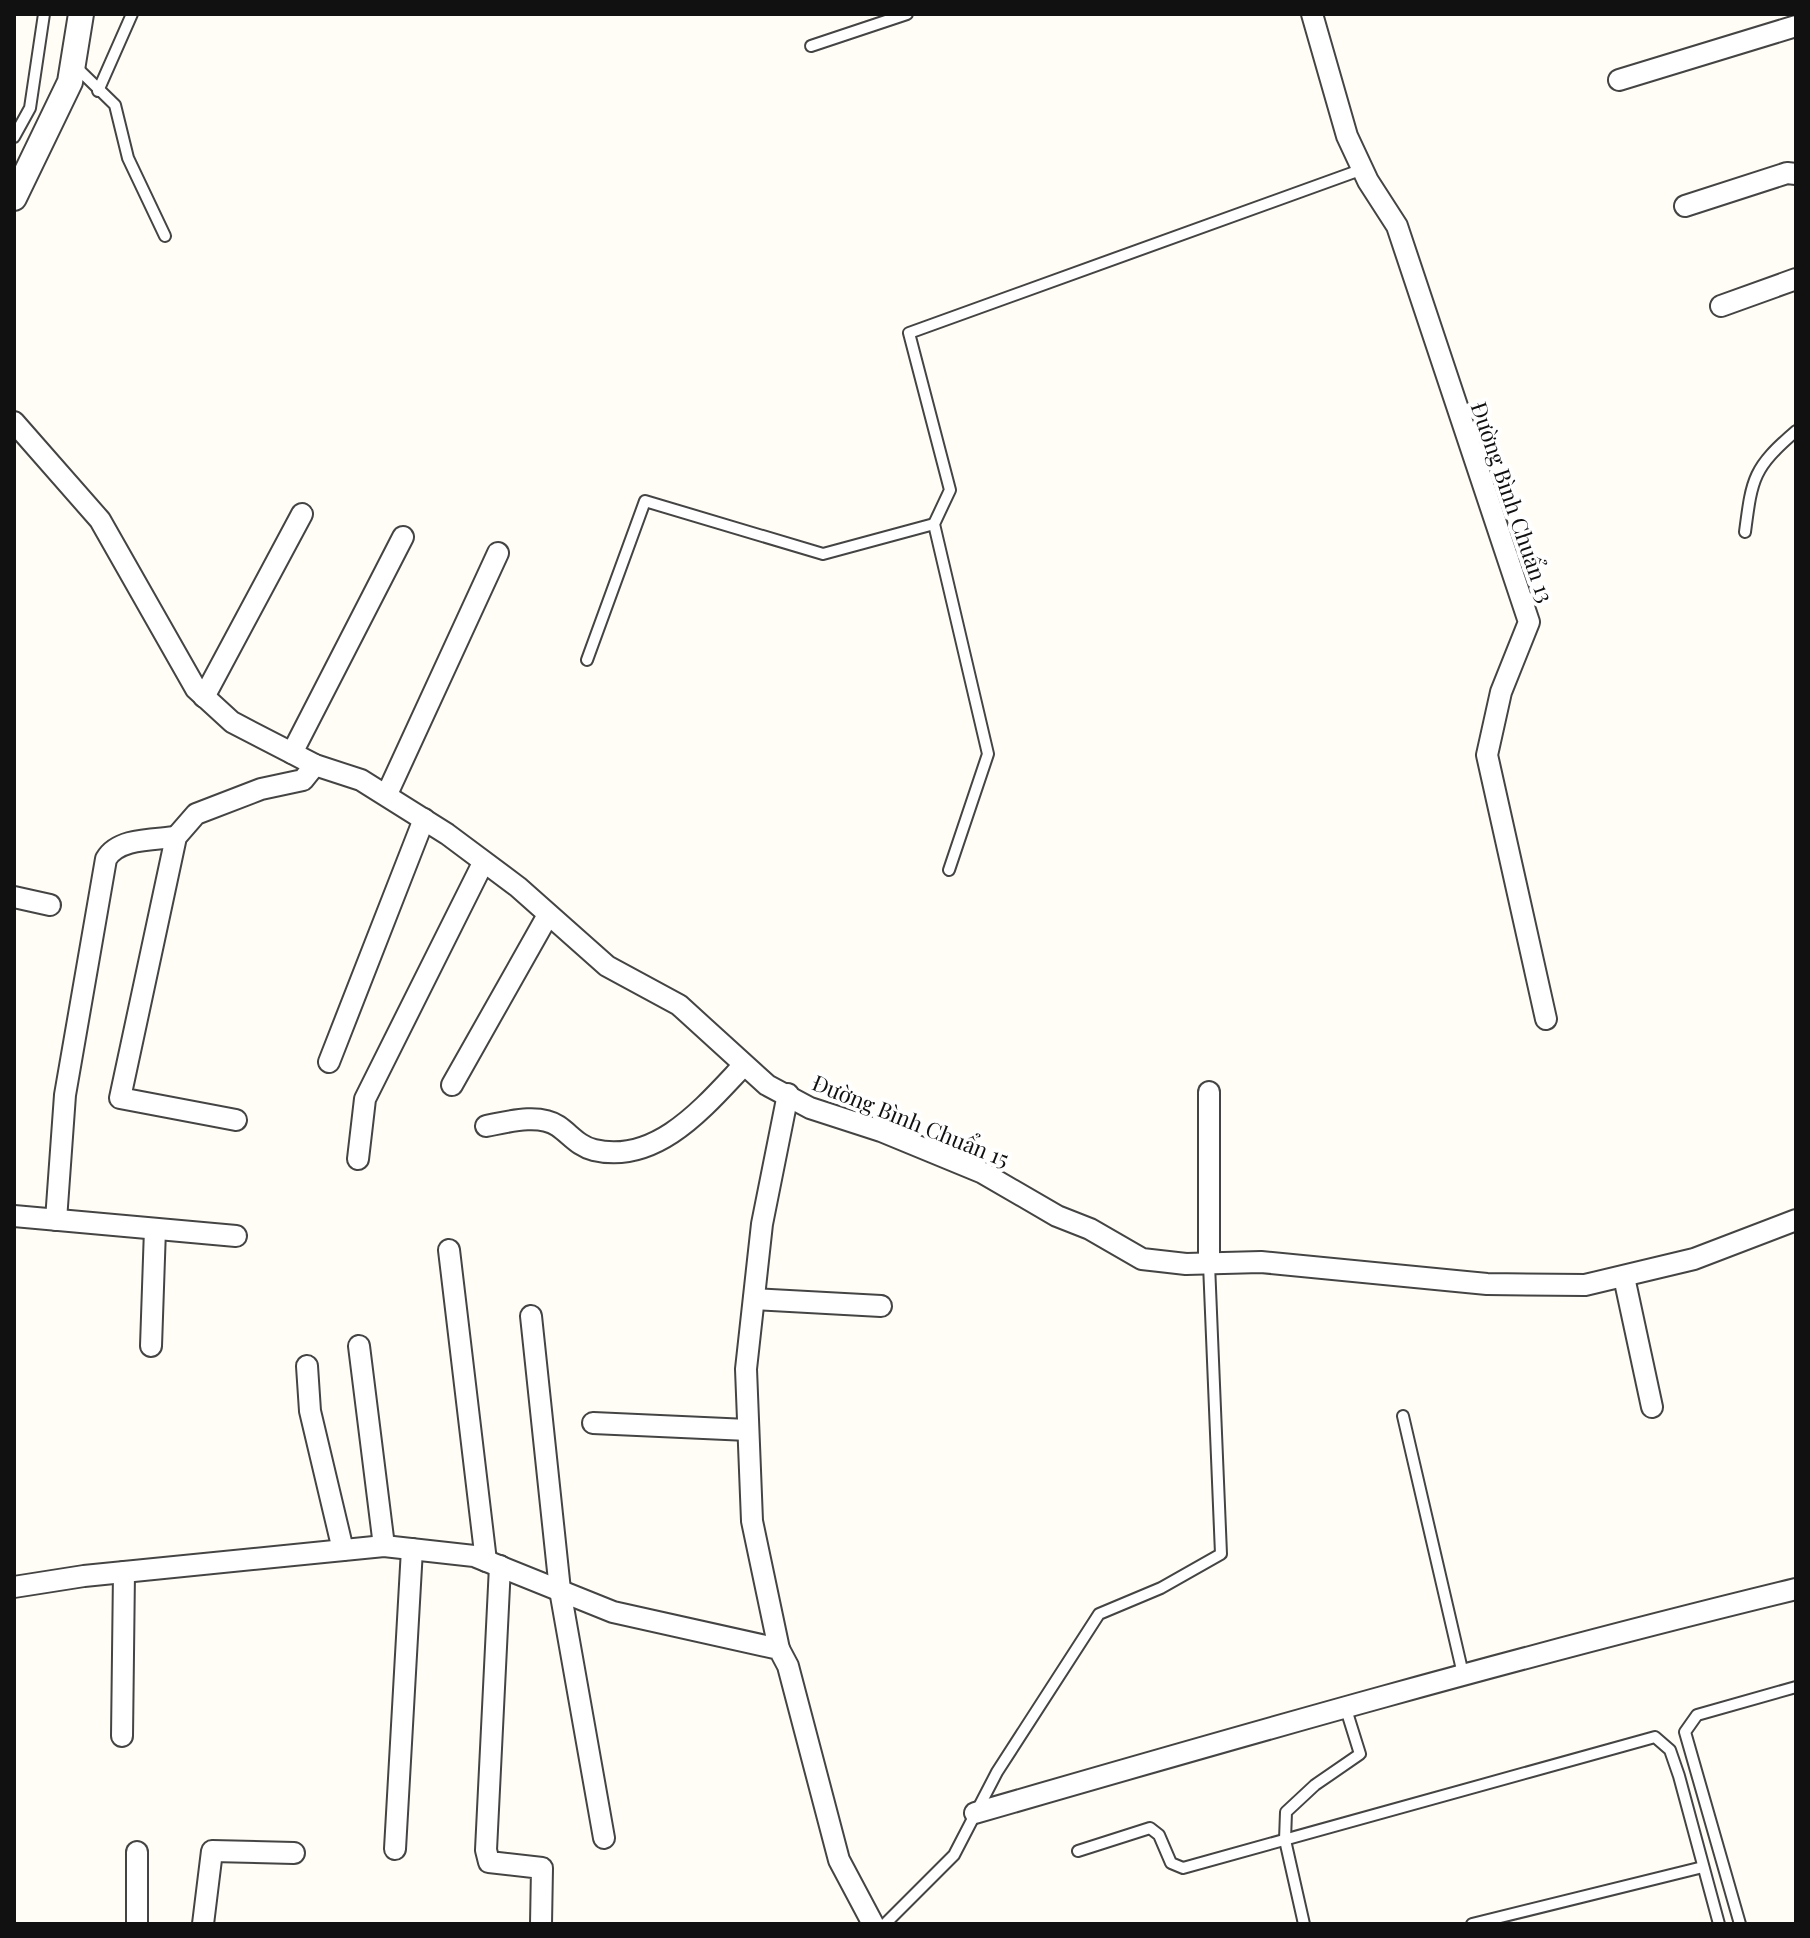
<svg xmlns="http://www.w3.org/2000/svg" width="1810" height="1938" viewBox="0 0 1810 1938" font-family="'Playfair Display',serif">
  <rect width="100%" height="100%" fill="#fffdf5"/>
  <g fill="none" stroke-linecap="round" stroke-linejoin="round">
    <defs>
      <g id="service">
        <polyline points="811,46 907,14"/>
        <polyline points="74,65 115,105 128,158 165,236"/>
        <polyline points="98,91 132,14"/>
        <polyline points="14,137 30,108 44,14"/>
        <path d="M1745 532C1752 478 1753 468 1796 431"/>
        <polyline points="587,660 645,501 823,554 934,524"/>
        <polyline points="949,870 988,754 934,524 950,490 909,333 1363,169"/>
        <polyline points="1403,1416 1463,1674"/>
        <polyline points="1078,1851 1150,1828 1159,1835 1171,1863 1183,1868 1655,1737 1670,1750 1679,1776 1719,1924"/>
        <polyline points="885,1924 954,1855 997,1772 1099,1614 1161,1588 1221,1554 1209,1264"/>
        <polyline points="1304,1924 1285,1840 1286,1812 1315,1785 1360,1754 1345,1706"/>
        <polyline points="1472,1924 1703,1867"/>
        <polyline points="1740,1924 1685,1732 1697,1715 1796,1687"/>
      </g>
      <g id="minor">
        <polyline points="1312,14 1347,136 1368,181 1397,226 1529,622 1501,692 1487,755 1546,1019"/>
        <polyline points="1619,80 1796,26"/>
        <polyline points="1685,206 1787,173 1796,174"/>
        <polyline points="1721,306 1796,279"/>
        <polyline points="14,422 100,520 196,689 232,722 315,765 361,780 447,834 518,887 607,966 679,1005 767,1085 810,1108 881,1131 983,1173 1057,1216 1090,1229 1142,1259 1186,1264 1261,1262 1487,1284 1585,1285 1694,1259 1796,1220"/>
        <polyline points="204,697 302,514"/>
        <polyline points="292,753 403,537"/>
        <polyline points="387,794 498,553"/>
        <polyline points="14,897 50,905"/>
        <polyline points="329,1062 424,819"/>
        <polyline points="452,1085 548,915"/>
        <polyline points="236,1120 120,1098 176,837 196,814 261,789 303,780 315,765"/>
        <path d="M486 1126C507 1122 539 1113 558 1126 571 1135 578 1146 594 1150 657 1165 705 1106 743 1066"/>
        <polyline points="358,1159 365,1099 483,863"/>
        <polyline points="14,1216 236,1236"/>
        <path d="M56 1220 65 1095 106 859C118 838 153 840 176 837"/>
        <polyline points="449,1250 486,1561"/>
        <polyline points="1209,1264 1209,1092"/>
        <polyline points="1624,1277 1652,1407"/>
        <polyline points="754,1299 881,1306"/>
        <polyline points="531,1316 560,1590 604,1838"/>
        <polyline points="151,1346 155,1229"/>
        <polyline points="359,1346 384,1546"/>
        <polyline points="307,1366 310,1411 343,1550"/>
        <polyline points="593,1423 748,1430"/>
        <polyline points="500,1566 486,1850 489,1862 542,1868 541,1924"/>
        <polyline points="14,1587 84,1576 384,1546 474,1556 613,1612 779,1649 788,1666 839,1860 873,1924"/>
        <polyline points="779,1649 752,1521 746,1369 762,1224 788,1094"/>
        <polyline points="122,1736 124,1572"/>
        <path d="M975 1813C1248 1734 1520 1656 1796 1589"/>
        <polyline points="395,1849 412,1549"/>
        <polyline points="137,1852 137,1924"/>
        <polyline points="203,1924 212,1851 294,1853"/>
      </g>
      <polyline id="tertiary" points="14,198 70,82 81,14"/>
    </defs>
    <use href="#service" stroke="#444" stroke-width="14"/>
    <use href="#minor" stroke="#444" stroke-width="24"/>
    <use href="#tertiary" stroke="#444" stroke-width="28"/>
    <use href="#service" stroke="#fff" stroke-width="10"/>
    <use href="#minor" stroke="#fff" stroke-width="20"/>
    <use href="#tertiary" stroke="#fff" stroke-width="24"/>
  </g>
  <g text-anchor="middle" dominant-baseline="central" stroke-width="8" stroke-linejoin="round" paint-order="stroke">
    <g font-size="22" fill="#111" stroke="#fff">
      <text transform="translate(1513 502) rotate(71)">Đường Bình Chuẩn 13</text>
      <text transform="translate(911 1120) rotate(22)">Đường Bình Chuẩn 15</text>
    </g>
  </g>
  <rect width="1810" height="1938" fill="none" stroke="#111111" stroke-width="32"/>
</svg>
